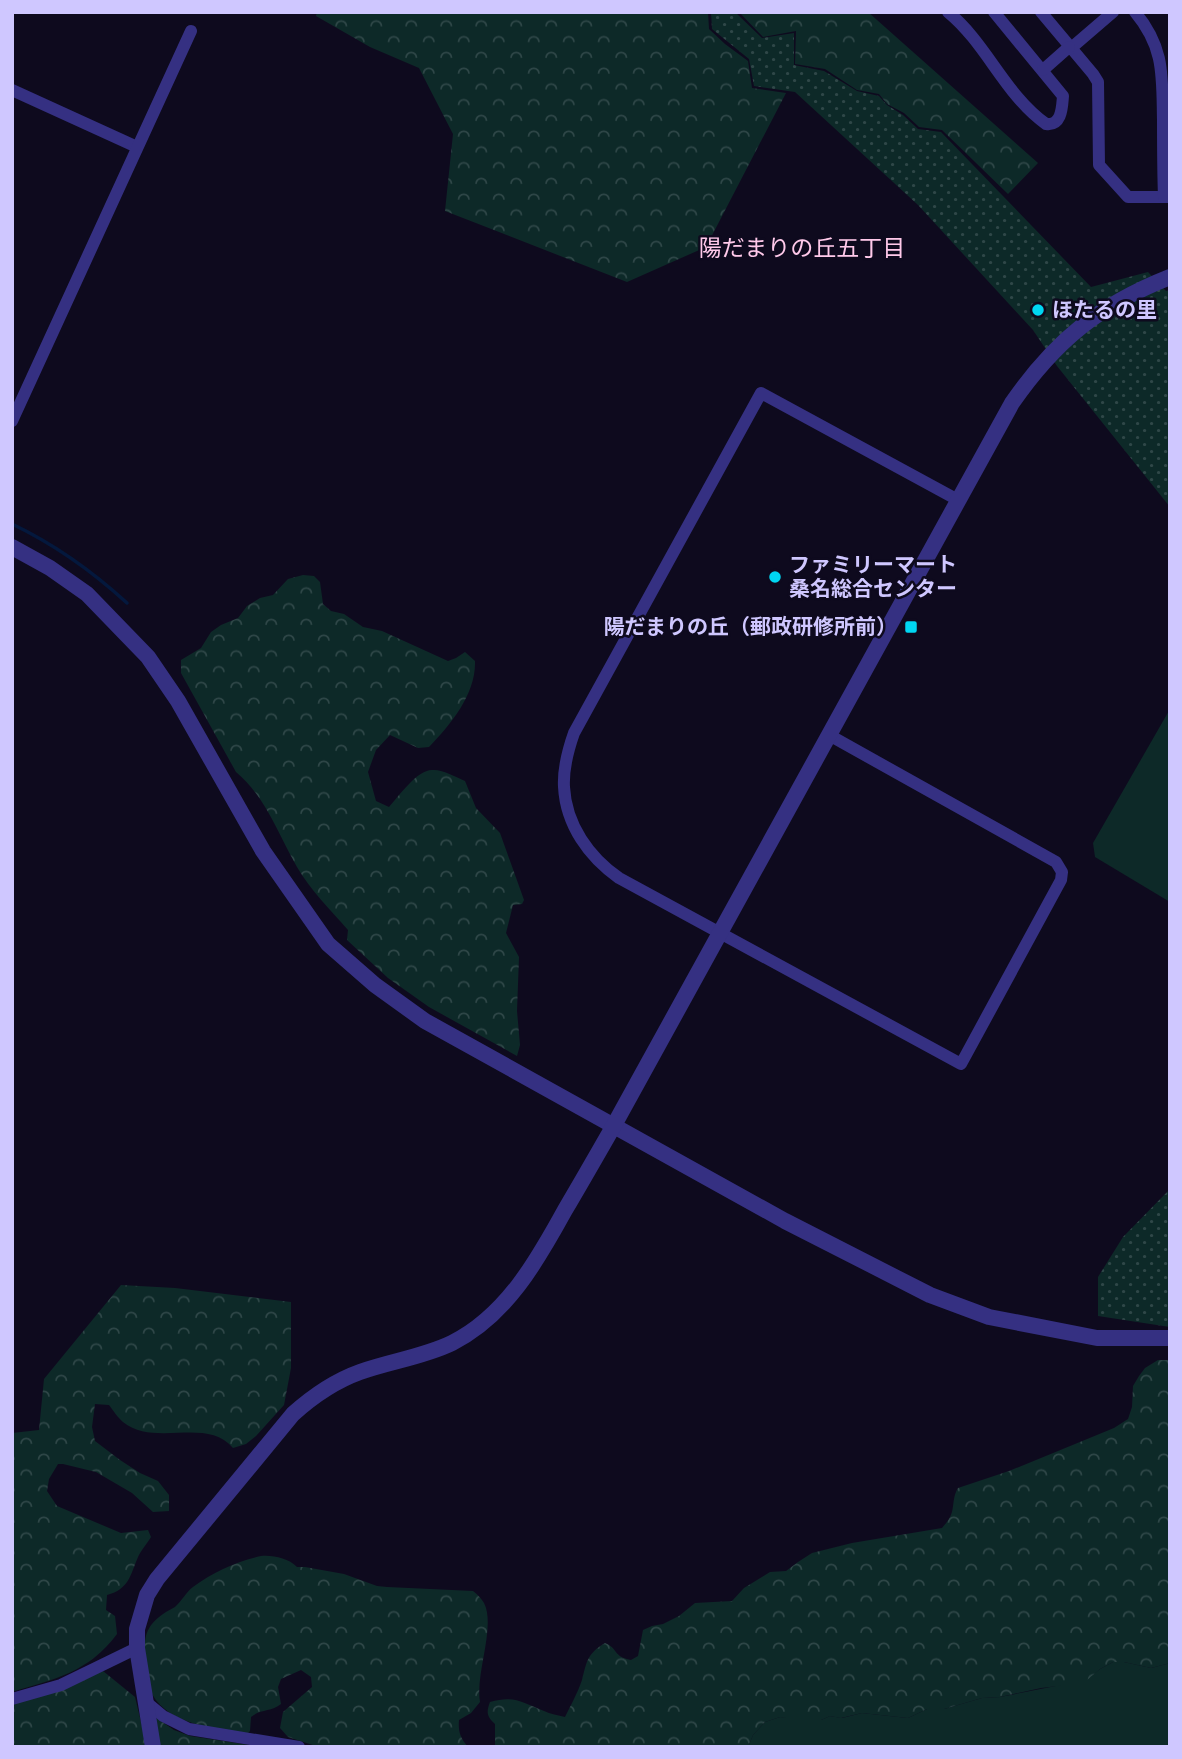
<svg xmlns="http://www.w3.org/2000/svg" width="1182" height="1759" viewBox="0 0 1182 1759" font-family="Roboto,'Noto Sans JP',sans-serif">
  <defs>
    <pattern id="forest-crowns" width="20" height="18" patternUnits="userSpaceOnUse" patternTransform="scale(1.75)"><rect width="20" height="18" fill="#0d2928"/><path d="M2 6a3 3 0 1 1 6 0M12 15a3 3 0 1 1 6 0" fill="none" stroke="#2f4748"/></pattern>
    <pattern id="park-dots" width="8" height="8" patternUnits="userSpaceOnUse" patternTransform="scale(1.75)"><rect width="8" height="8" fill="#0d2928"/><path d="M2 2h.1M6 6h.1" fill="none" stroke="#2f4748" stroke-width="1.8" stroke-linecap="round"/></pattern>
  </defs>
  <rect width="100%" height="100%" fill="#0e0a1e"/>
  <g fill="#0d2928">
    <polygon points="1170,709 1170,902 1095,857 1093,843"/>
    <polygon points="1113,1662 1124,1662 1151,1668 1170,1663 1170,1747 748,1747 753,1735 765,1722 780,1717 821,1720 830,1716 842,1718 862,1713 908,1718 927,1709 944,1709 982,1698 1000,1697 1086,1680 1100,1669"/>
  </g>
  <g fill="url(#forest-crowns)">
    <polygon points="317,12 708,12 709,29 725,44 748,61 752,88 786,93 706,247 627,282 445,211 453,134 419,68 370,47 316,16"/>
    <polygon points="739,12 784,12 785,14 787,12 868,12 1038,163 1008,194 942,130 919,127 904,113 887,104 879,94 857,90 825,69 795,64 796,31 763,37"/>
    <path d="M303 575 314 576 320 582 323 604 331 611 344 614 363 627 382 631 448 661 456 658 465 652 475 661C476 694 451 724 429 747L418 748 390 735 376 750 368 772 376 801 389 807C399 796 417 770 432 770 442 769 456 777 465 781L476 808 500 833 524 900 522 904 513 905 506 933 519 957 517 1011 520 1045 517 1056 429 1007 388 978 347 940 348 930C330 909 311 891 297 867 278 834 266 797 236 772L181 673V660L201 648 211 632 221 625 238 618 247 606 260 598 273 595 288 579Z"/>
    <path d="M121 1285 175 1288 291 1302V1368L284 1405 256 1436 246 1444 233 1448C206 1416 156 1448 123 1422 118 1418 113 1410 109 1405L95 1404 92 1427 95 1441 120 1460 140 1473 158 1481 169 1495V1511L153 1512 132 1493 96 1472 63 1464H58L49 1479 47 1491 57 1506 121 1533 148 1530 151 1537C147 1544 141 1550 138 1557 130 1576 129 1589 107 1595L106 1610 115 1616 117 1634C89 1672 55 1679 12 1692V1433L39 1430 44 1379Z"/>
    <path d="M1158 1360H1170V1663L1151 1668 1124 1662H1113L1100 1669 1086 1681 1075 1684 1041 1688 1000 1697 982 1698 944 1709H927L908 1718 862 1713 841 1718 830 1716 821 1720 805 1721 780 1717 765 1722 753 1735 748 1747H495V1724C487 1716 486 1713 490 1702 514 1695 522 1702 544 1711 550 1714 558 1715 565 1717 571 1705 578 1692 582 1680 587 1661 587 1654 605 1643 618 1648 613 1657 631 1660L638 1656 643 1630 652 1626 663 1624 679 1616 695 1603 732 1601 744 1588 770 1572 786 1571 798 1562 812 1553 852 1543 942 1528C946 1523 950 1519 952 1512 954 1504 953 1496 958 1488L1009 1471 1114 1428 1128 1419 1132 1407 1133 1386 1139 1376 1145 1368Z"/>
    <path d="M261 1556C273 1555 288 1558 297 1567H305L344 1574 377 1586 387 1587 473 1591C477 1594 481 1598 484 1603 496 1627 475 1673 480 1702L471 1713 459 1720C458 1731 460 1738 468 1747H319L288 1737 280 1728 283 1712 312 1687 311 1677 301 1670 281 1679 278 1687 281 1704C271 1712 260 1709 251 1717L250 1731 248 1733C216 1728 170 1726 152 1694 148 1687 148 1676 147 1668 143 1643 142 1627 166 1612 169 1610 172 1609 175 1607 182 1601 186 1592 193 1587 213 1572 237 1561 261 1556Z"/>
    <polygon points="103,1671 135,1697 147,1747 12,1747 12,1704"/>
    <polygon points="155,1717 174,1730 190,1736 262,1747 160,1747"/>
  </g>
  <g fill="url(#park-dots)">
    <polygon points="711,12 735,12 762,38 794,33 794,65 824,71 857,91 879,96 887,105 903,115 918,129 941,132 1091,287 1148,272 1166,291 1170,290 1170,507 1057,366 1033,330 918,205 795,92 754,86 749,59 712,29"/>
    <polygon points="1170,1189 1170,1327 1098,1316 1098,1277 1123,1237"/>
  </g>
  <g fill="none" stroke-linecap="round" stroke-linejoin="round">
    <path stroke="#04183d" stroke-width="3.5" d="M12 524C56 545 92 571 127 603"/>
    <g stroke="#353082" stroke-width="12">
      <path d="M948 12C987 44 1005 95 1046 124 1062 126 1062 107 1063 96L994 12"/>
      <polyline points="1041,12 1093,74 1098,82 1099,165 1128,197 1170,197"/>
      <path d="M1135 12C1165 48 1162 76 1163 120 1163 146 1163 171 1164 197"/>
      <polyline points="1070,49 1113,12"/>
      <polyline points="1043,70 1069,47"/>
      <polyline points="12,90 137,147"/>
      <polyline points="12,421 191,31"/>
      <path d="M829 735 1056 862 1062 872 1061 880 961 1064 619 878C589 857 566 825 564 787 563 769 568 750 574 733L761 393 958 500"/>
      <polyline points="12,1699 61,1685 137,1648"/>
      <polyline points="145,1701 163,1716 189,1729 299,1747"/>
    </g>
    <g stroke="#353082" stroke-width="16">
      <polyline points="12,547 50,568 87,594 148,657 178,701 263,851 328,944 375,985 425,1021 785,1221 930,1295 989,1317 1097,1338 1170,1338"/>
      <path d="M153 1747 137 1648V1629L147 1595 157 1579 293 1414C313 1396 335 1381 360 1372 391 1361 423 1357 452 1343 506 1316 537 1261 565 1210 581 1183 597 1155 613 1127L1012 403C1055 341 1099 305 1170 277"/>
    </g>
  </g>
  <g fill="#00d6f2" stroke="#0e0a1e" stroke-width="2.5">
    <circle cx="1038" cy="310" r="7"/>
    <circle cx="775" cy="577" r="7"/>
    <rect x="904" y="620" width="14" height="14" rx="3.5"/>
  </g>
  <g text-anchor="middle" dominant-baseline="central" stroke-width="5" stroke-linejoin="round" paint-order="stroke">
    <g font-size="21" font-weight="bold" fill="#cfc7ff" stroke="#0e0a1e" text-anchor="start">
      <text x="1052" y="310">ほたるの里</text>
      <text x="789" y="565">ファミリーマート<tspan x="789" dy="24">桑名総合センター</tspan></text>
      <text x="897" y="627" text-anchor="end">陽だまりの丘（郵政研修所前）</text>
    </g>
    <g font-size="23" fill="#ffc9ea" stroke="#0e0a1e">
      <text x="802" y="248">陽だまりの丘五丁目</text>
    </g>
  </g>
  <rect width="1182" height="1759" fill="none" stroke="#cfc7ff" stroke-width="28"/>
</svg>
